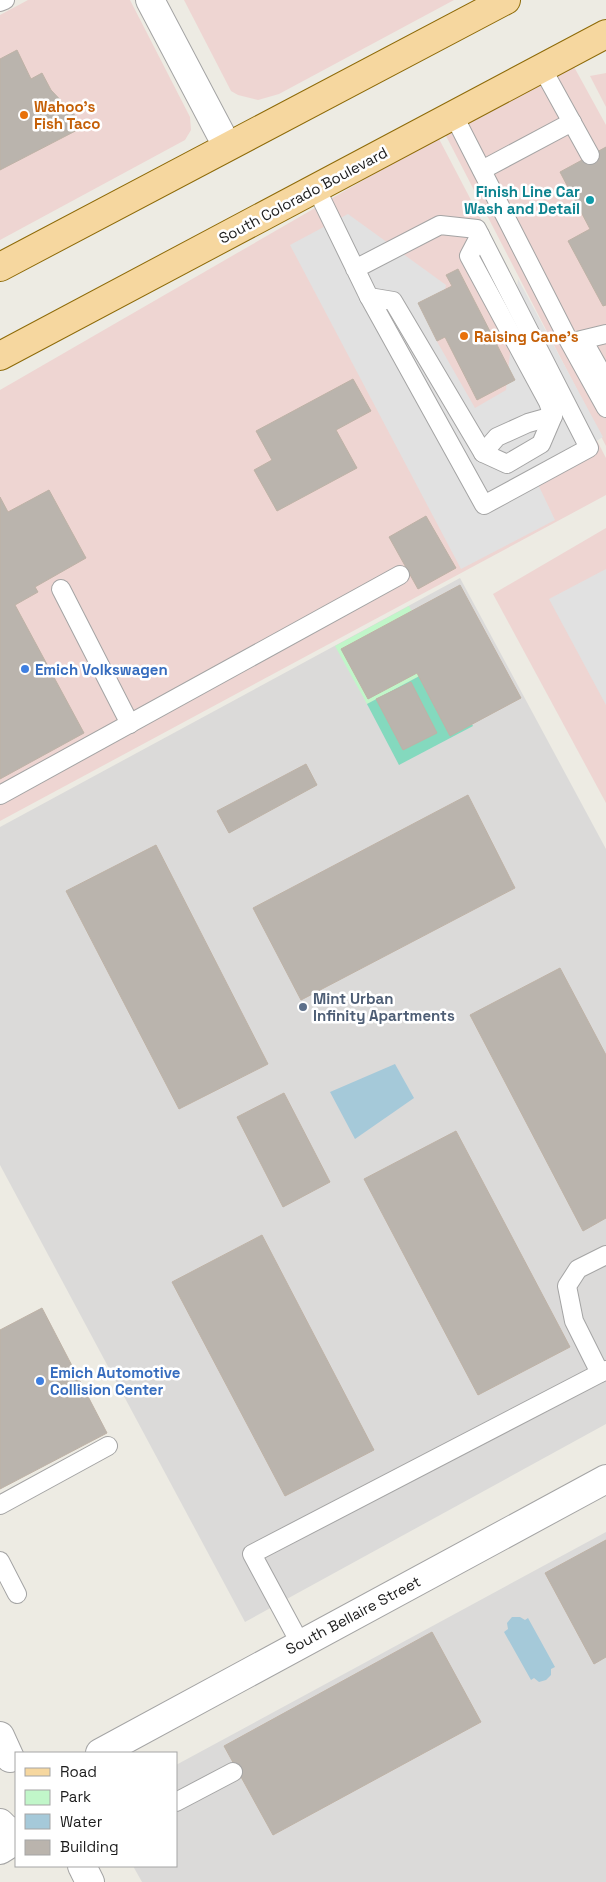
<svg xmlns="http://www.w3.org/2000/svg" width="606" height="1882" viewBox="0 0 606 1882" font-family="'Space Grotesk',sans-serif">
  <rect width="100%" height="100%" fill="#edebe3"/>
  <g fill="#dbdad9">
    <polygon points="460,578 606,849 606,1424 245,1622 0,1165 0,827"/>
    <polygon points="606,1532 606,1882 142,1882 133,1866 176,1866 176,1765"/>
  </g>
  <g fill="#eed5d2">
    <polygon points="28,0 130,0 190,117 191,130 185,140 0,240 0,15"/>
    <polygon points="184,0 454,0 279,94 258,100 238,95 231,91"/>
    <polygon points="573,65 606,125 606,446 444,132"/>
    <polygon points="606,73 606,107 590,76"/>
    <polygon points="438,137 606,458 606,495 0,821 0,390"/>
    <polygon points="606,528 606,803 493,594"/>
  </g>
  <polygon fill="#c1f6c9" points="409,606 440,665 367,704 335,646"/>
  <polygon fill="#84d9be" points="440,665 473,726 399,765 367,704"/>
  <g fill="#e1e1e1">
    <polygon points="348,214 446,285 435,338 475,408 506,390 518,279 603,437 535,478 555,520 461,569 290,245"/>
    <polygon points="606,569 606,705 549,599"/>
  </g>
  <g fill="#a5c9d9">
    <polygon points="395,1064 414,1098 355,1139 330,1092"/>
    <polygon points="512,1617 520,1617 525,1620 528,1618 555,1667 551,1669 551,1675 546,1680 539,1682 534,1678 531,1680 504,1632 508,1629 507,1623"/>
  </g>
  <g fill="#bab4ad" stroke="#beb2a6">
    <polygon points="17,50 31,79 42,73 51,90 85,126 0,170 0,59"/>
    <polygon points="606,147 606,305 603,306 568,241 590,229 560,172"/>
    <polygon points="458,269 515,380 477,400 445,337 437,341 418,303 452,286 446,275"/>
    <polygon points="353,379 371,411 336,430 357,468 277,511 254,470 272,460 256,431"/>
    <polygon points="49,490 86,558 35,587 38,592 15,605 84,733 0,779 0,497 8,512"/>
    <polygon points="426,516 456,568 418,589 389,537"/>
    <polygon points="460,585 521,698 450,736 417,673 368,699 341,649"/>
    <polygon points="411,682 437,733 403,750 376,699"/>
    <polygon points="306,764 317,785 229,833 217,811"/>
    <polygon points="468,795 515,888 301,1000 253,908"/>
    <polygon points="156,845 268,1064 179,1109 66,891"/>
    <polygon points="560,968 606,1055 606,1218 583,1231 470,1015"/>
    <polygon points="284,1093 330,1182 283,1207 237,1117"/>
    <polygon points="456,1131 570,1347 478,1395 364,1179"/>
    <polygon points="262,1235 374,1450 285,1496 172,1282"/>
    <polygon points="42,1308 107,1433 0,1489 0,1330"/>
    <polygon points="606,1540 606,1657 594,1664 545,1573"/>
    <polygon points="432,1632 481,1722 273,1835 224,1746"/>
  </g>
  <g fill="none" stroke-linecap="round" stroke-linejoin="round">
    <defs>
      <g id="service">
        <polyline points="0,2 5,0"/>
        <polyline points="542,68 590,155"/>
        <polyline points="454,116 570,343 606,408"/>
        <polyline points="482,170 572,122"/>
        <polyline points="316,188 369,297 484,505 589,448 477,229 440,225 355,269"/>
        <polyline points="369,297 393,301 483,453 507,464 541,444 553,416 548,402 469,256 480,235"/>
        <polyline points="583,340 606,381"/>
        <polyline points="573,342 606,334"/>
        <polyline points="483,453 497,437 528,423 553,416"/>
        <polyline points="61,589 130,724"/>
        <polyline points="0,795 400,575"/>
        <polyline points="600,1373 574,1321 567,1286 578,1269 606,1255"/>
        <polyline points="0,1505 108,1446"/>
        <polyline points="0,1561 17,1594"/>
        <polyline points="300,1643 252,1554 606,1370"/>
        <polyline points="176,1802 233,1772"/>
      </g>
      <g id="minor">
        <polyline points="150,0 227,146"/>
        <polyline points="100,1753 606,1479"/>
        <polyline points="0,1850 16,1840"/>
      </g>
      <g id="tertiary">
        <polyline points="0,1736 10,1758"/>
        <polyline points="0,1823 7,1830 16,1832"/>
        <polyline points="82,1866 90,1882"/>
      </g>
      <g id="primary">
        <polyline points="0,267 506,0"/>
        <polyline points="0,356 606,34"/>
      </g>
    </defs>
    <use href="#service" stroke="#a4a4a4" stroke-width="20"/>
    <use href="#minor" stroke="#a4a4a4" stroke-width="30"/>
    <use href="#tertiary" stroke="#a4a4a4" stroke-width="30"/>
    <use href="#primary" stroke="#8d6a08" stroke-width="30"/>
    <use href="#service" stroke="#fff" stroke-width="18"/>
    <use href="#minor" stroke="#fff" stroke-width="28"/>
    <use href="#tertiary" stroke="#fff" stroke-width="28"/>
    <use href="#primary" stroke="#f6d79f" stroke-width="28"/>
  </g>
  <g fill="#e8710a" stroke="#fff" stroke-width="2">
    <circle cx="24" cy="115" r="5"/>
    <circle cx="464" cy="336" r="5"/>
  </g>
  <circle fill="#0f9aa8" stroke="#fff" stroke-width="2" cx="590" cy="200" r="5"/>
  <g fill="#3f7fe0" stroke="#fff" stroke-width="2">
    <circle cx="25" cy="669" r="5"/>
    <circle cx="40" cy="1381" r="5"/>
  </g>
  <circle fill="#5c6f8a" stroke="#fff" stroke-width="2" cx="303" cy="1007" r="5"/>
  <g text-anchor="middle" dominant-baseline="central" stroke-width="5" stroke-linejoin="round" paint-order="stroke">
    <g font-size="15" font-weight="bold" fill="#c56008" stroke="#fff" text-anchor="start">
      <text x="34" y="106">Wahoo's<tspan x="34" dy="17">Fish Taco</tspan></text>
      <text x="474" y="336">Raising Cane's</text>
    </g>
    <g font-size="15" font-weight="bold" fill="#0d838f" stroke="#fff" text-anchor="end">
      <text x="580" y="191">Finish Line Car<tspan x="580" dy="17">Wash and Detail</tspan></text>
    </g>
    <g font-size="15" fill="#1d1d1d" stroke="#fff">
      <text transform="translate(303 195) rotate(-28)">South Colorado Boulevard</text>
      <text transform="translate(353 1615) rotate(-28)">South Bellaire Street</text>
    </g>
    <g font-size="15" font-weight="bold" fill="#366cbe" stroke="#fff" text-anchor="start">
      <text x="35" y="669">Emich Volkswagen</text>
      <text x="50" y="1372">Emich Automotive<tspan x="50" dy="17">Collision Center</tspan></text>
    </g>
    <g font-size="15" font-weight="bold" fill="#4e5e75" stroke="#fff" text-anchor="start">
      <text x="313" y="998">Mint Urban<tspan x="313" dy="17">Infinity Apartments</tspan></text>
    </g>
  </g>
  <rect x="15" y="1752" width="162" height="115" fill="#ffffff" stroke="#a5a5a5"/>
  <rect x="25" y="1768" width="25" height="8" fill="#f6d79f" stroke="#a5a5a5"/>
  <text x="60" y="1777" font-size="15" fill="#1d1d1d">Road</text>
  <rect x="25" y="1790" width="25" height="15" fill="#c1f6c9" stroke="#a5a5a5"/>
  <text x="60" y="1802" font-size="15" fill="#1d1d1d">Park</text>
  <rect x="25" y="1814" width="25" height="15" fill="#a5c9d9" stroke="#a5a5a5"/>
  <text x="60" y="1827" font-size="15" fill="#1d1d1d">Water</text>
  <rect x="25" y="1840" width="25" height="15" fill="#bab4ad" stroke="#a5a5a5"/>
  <text x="60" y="1852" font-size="15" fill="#1d1d1d">Building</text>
</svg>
